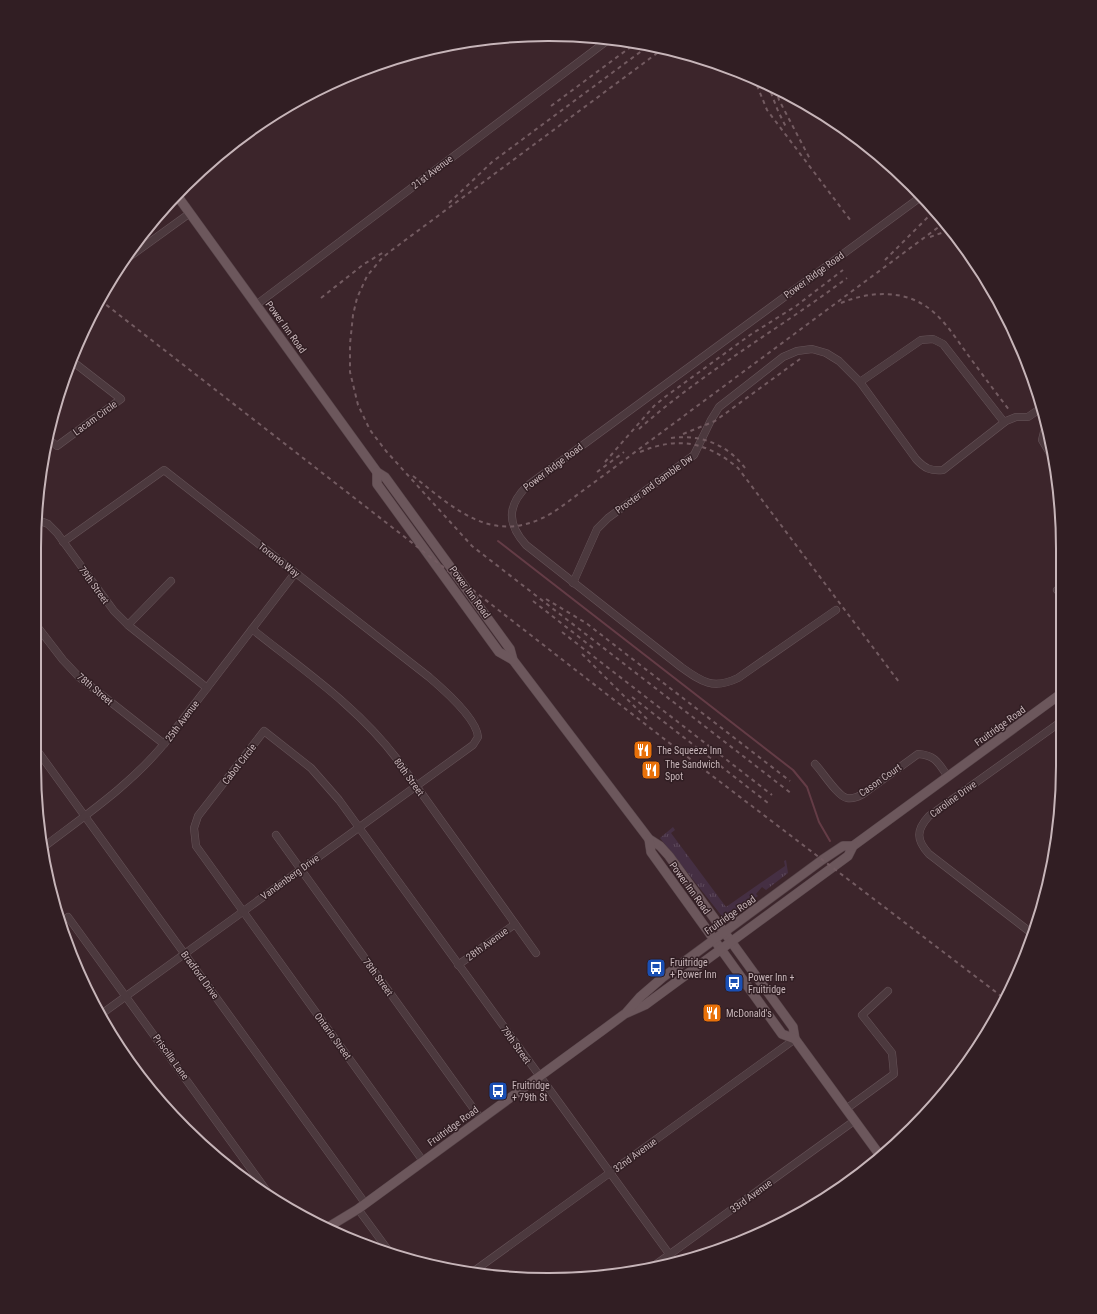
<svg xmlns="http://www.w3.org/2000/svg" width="1097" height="1314" viewBox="0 0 1097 1314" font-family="'Roboto Condensed',sans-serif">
  <defs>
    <pattern id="grass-tufts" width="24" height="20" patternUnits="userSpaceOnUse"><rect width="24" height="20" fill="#452f43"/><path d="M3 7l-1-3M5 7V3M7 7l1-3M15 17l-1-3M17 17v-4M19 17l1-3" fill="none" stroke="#5e4b5c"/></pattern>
  </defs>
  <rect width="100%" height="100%" fill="#3c252b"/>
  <polygon fill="url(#grass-tufts)" points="673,827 675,830 671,833 726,907 785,866 784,861 786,860 788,873 766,890 762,887 756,894 758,896 725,918 721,915 660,838"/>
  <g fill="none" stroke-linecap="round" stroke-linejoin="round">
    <polyline stroke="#643c46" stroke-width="2" points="498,541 793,770 807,787 819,822 830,841"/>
    <defs>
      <g id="minor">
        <polyline points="125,260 190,213"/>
        <polyline points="256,305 608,40"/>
        <polyline points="860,382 921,340 933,339 943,344 1004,422"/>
        <polyline points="1047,428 1044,432 1042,440 1054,460"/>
        <polyline points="47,438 57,446 121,399 72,361"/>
        <polyline points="38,520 48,524 57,533 114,611 128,625 207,688"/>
        <path d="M63 542 164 470 429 677C443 689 477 719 478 737L473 745 100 1015"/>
        <path d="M573 583 597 529 608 518 694 455 711 420 719 407 783 357 797 351 812 349 826 353 839 361 860 382 916 459C925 469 931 471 943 470L1006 421 1016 417H1028L1041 408"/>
        <polyline points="1057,590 1063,586"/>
        <path d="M836 610 738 678C713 690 702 682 681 667L526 545C507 524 507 506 527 486L922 196"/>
        <polyline points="36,625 63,660 79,677 164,744"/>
        <polyline points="128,625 171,581"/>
        <path d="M252 629C303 670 357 706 397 759L536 953"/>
        <polyline points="34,746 365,1203"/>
        <path d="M815 764C822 771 838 797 847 798 853 799 858 797 863 794L918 754C936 755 939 764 948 777"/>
        <polyline points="276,835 481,1119"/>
        <path d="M45 846C87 814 130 785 164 744L295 573"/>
        <polyline points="68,917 272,1198"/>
        <path d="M1034 935 929 854C916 840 916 830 929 816L1062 721"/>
        <polyline points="458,965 515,924"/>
        <polyline points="846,1109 894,1074 892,1053 862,1015 888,991"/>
        <polyline points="423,1161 196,846 194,828 198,816 264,731 311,768 339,800 675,1262"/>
        <polyline points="358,1209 391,1254"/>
        <polyline points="648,1270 854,1121"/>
        <polyline points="474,1271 795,1039"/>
      </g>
      <g id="major">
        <polyline points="176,194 377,472 385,477 510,649 513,660 649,839 660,846 669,856 793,1027 795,1039"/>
        <polyline points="377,472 377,484 499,652 513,660"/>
        <polyline points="649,839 651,852 782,1034 795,1039 879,1154"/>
        <polyline points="627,1013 645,1005 848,856 853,846 1062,693"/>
        <polyline points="330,1226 358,1209 603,1030 626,1013 640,997 662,978 822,860 843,846 853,846"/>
      </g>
    </defs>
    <use href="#minor" stroke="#675459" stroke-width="8"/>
    <use href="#major" stroke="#554247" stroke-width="10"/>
    <use href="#minor" stroke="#4c393e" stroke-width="7"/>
    <use href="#major" stroke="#6c575c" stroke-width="9"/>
    <g stroke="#735b61" stroke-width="2" stroke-dasharray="4 4" stroke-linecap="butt">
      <polyline points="664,48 392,250 382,258 367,276 357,298 353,315 350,344 350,372 358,405 370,430 386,451 472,546 792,794"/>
      <polyline points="754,78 767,110 851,221"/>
      <polyline points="768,85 778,111 787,129"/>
      <polyline points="776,89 779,100 810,159"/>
      <polyline points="551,106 636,43"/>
      <polyline points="449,203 492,162 651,44"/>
      <polyline points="930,237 950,230"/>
      <polyline points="885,260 934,211"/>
      <polyline points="321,298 364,264 384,252"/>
      <polyline points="100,300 681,752 1005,999"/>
      <path d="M841 303C870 291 905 289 931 310 946 322 957 340 968 355 982 374 996 393 1010 411"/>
      <path d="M639 429C703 372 779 329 847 278"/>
      <polyline points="683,434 715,421 800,359"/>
      <path d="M671 438C700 434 727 444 745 468"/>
      <path d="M640 452C678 436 707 442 738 468L899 682"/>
      <polyline points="605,462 654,406 665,397 750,335 796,306 843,270"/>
      <polyline points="597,472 624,452"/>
      <path d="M413 476C456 510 494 547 552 513 566 504 579 493 592 484L944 223"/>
      <polyline points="546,599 586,623 790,781"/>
      <polyline points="533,601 593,648"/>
      <polyline points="562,632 772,795"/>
      <polyline points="582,654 647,719"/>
      <polyline points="632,697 768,803"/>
    </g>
  </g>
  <defs>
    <symbol id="restaurant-square" viewBox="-11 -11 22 22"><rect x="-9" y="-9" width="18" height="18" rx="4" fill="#e8710a" stroke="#311e23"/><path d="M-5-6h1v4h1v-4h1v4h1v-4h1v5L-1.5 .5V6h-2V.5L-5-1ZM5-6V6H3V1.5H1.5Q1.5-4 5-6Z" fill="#fff"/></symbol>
    <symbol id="bus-square" viewBox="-11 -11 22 22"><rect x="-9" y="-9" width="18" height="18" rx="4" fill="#1a4fb4" stroke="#311e23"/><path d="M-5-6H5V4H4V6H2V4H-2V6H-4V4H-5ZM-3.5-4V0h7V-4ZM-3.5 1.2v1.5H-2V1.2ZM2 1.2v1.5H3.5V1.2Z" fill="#fff"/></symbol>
  </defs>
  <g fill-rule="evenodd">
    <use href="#restaurant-square" x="632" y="739" width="22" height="22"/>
    <use href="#restaurant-square" x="640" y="759" width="22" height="22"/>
    <use href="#bus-square" x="645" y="957" width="22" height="22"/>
    <use href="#bus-square" x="723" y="972" width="22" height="22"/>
    <use href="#restaurant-square" x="701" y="1002" width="22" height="22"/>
    <use href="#bus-square" x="487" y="1080" width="22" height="22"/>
  </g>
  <g text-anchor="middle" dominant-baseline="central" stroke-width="3" stroke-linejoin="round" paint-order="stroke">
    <g font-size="10" fill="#c7b5b9" stroke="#311e23">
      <text transform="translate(432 172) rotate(-37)">21st Avenue</text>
      <text transform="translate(814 275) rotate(-36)">Power Ridge Road</text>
      <text transform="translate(286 327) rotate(54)">Power Inn Road</text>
      <text transform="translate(95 418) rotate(-36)">Lacam Circle</text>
      <text transform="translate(553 467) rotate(-37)">Power Ridge Road</text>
      <text transform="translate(654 484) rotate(-36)">Procter and Gamble Dw</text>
      <text transform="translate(279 560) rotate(38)">Toronto Way</text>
      <text transform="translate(94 585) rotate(54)">79th Street</text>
      <text transform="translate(470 592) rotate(54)">Power Inn Road</text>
      <text transform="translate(95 689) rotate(40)">78th Street</text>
      <text transform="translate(182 721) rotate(-53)">25th Avenue</text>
      <text transform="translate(1000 726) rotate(-36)">Fruitridge Road</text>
      <text transform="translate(239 764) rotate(-52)">Cabot Circle</text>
      <text transform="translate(409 777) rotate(54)">80th Street</text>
      <text transform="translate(880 780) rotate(-35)">Cason Court</text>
      <text transform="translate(953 799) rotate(-36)">Caroline Drive</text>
      <text transform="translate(290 877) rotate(-36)">Vandenberg Drive</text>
      <text transform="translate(690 888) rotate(54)">Power Inn Road</text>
      <text transform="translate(730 915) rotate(-35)">Fruitridge Road</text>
      <text transform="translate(487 944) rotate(-36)">28th Avenue</text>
      <text transform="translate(200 975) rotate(54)">Bradford Drive</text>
      <text transform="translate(378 977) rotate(54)">78th Street</text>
      <text transform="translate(333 1036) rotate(54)">Ontario Street</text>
      <text transform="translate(516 1045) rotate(54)">79th Street</text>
      <text transform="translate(171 1057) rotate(54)">Priscilla Lane</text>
      <text transform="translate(453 1126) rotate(-36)">Fruitridge Road</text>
      <text transform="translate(635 1155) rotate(-36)">32nd Avenue</text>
      <text transform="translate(751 1196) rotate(-36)">33rd Avenue</text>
    </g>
    <g font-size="10" fill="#c7b5b9" stroke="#311e23" text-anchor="start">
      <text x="657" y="750">The Squeeze Inn</text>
      <text x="665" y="764">The Sandwich<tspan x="665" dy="12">Spot</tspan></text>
      <text x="670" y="962">Fruitridge<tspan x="670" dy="12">+ Power Inn</tspan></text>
      <text x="748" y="977">Power Inn +<tspan x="748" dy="12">Fruitridge</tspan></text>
      <text x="726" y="1013">McDonald's</text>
      <text x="512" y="1085">Fruitridge<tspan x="512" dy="12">+ 79th St</tspan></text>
    </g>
  </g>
  <path d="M0 0H1097V1314H0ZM548 41H549A507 507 0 0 1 1056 548V766A507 507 0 0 1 549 1273H548A507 507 0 0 1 41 766V548A507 507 0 0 1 548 41Z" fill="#311e23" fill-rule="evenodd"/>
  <path fill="none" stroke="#c7b5b9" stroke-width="2" d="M548 41H549A507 507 0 0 1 1056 548V766A507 507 0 0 1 549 1273H548A507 507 0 0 1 41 766V548A507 507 0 0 1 548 41Z"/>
</svg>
